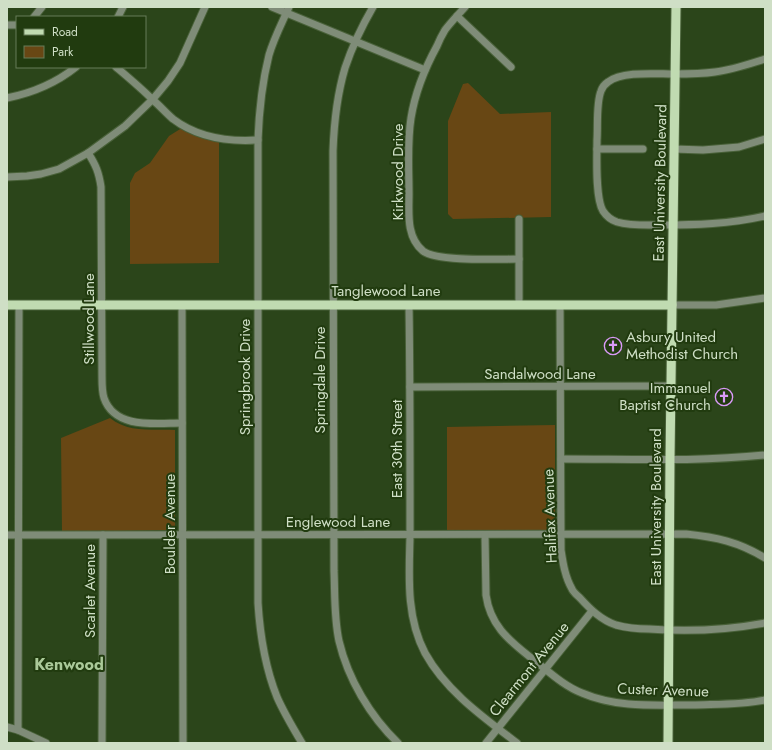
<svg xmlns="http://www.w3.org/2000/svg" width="772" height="750" viewBox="0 0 772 750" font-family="Jost,sans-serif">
  <rect width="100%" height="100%" fill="#2b451a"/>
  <g fill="#684714">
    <polygon points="468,83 500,114 551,112 551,217 453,219 448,214 448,121 463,84"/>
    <polygon points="185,126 219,139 219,263 130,264 130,183 135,173 150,163 169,136"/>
    <path d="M110 418C128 433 153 429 175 430V530L62 532 61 438Z"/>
    <polygon points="555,425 555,531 447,532 447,427"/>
  </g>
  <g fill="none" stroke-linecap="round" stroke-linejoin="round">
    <defs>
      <g id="minor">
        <polyline points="272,7 425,70"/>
        <path d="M289 7C282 23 274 38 269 55 262 83 259 112 258 140V603C260 635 265 667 277 697 284 713 293 728 302 743"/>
        <path d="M373 7C362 26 352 47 345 68 337 95 334 123 333 151L334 571C335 594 334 618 339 641 348 679 370 716 398 743"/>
        <path d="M465 7C458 15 451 22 445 30 442 35 439 41 437 46 425 68 415 93 411 118 407 143 409 169 409 194 409 213 406 237 423 251 437 262 499 259 519 259"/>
        <polyline points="457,16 511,67"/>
        <polyline points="34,17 42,7"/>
        <polyline points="118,17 123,7"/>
        <polyline points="7,25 17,25"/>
        <path d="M765 59C749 64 732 70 715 72 701 74 687 74 673 74 655 74 622 71 608 82 605 84 602 88 601 91 596 103 598 127 597 140 597 157 595 198 603 211 607 217 611 220 617 222 631 226 646 225 660 225 695 225 730 224 765 216"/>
        <path d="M116 67C129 78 141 88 153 100 160 106 166 113 173 119 198 138 227 142 258 140"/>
        <path d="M7 98C32 93 56 83 76 67"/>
        <polyline points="597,149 643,149"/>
        <polyline points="674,149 703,150 739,147 765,139"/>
        <path d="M88 153C96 165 99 173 101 187L102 377C102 384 102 392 104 398 115 430 157 423 182 423"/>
        <polyline points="7,177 27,176 41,174 59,169 88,153 125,126 153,99 168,81 180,63 205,7"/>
        <polyline points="519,219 519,305"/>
        <polyline points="182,305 183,743"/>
        <path d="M409 305C410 369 410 434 410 498 410 511 410 524 410 537 409 576 406 617 425 653 446 691 483 717 517 743"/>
        <path d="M560 305 561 550C563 563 565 577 572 589 573 592 577 595 580 598 590 609 601 620 616 625 627 628 638 629 649 629 688 632 727 630 765 623"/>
        <polyline points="672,305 716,305 765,298"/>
        <polyline points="410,387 671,386"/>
        <path d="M561 459C629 459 697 462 765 455"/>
        <path d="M7 535 686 534C716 537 739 542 765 558"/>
        <path d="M485 535 486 595C490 624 507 639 530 657 546 669 563 686 582 693 617 708 655 705 692 705 716 704 741 705 765 700"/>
        <polyline points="7,727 18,730 46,743"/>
        <polyline points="18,730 19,305"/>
        <polyline points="102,743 103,535"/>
        <polyline points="486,743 592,611"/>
      </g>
      <g id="major">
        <polyline points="7,305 672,305"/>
        <polyline points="668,743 670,459 676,7"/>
      </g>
    </defs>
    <use href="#minor" stroke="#496139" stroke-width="9"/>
    <use href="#major" stroke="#496139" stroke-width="11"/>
    <use href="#minor" stroke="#7f8c78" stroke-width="7"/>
    <use href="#major" stroke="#c0dbb1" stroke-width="9"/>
  </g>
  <defs>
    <symbol id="church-ring" viewBox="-11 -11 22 22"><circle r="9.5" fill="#213b0f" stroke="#d99af7" stroke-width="1.5"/><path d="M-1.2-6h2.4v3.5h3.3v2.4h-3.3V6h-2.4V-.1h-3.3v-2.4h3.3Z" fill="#d99af7"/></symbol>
  </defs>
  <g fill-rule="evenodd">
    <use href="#church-ring" x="603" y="336" width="20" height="20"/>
    <use href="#church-ring" x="714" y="387" width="20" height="20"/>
  </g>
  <g text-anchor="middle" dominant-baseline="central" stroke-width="4" stroke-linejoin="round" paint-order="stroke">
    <g font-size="15" fill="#cfdfc6" stroke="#213b0f">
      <text transform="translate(398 172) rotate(-90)">Kirkwood Drive</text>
      <text transform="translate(660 183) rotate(-89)">East University Boulevard</text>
      <text x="386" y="291">Tanglewood Lane</text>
      <text transform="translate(89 319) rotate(-90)">Stillwood Lane</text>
      <text x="540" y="374">Sandalwood Lane</text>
      <text transform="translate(245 377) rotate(-90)">Springbrook Drive</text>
      <text transform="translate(320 380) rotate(-90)">Springdale Drive</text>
      <text transform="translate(397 449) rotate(-90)">East 30th Street</text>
      <text transform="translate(656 507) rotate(-90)">East University Boulevard</text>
      <text transform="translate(550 516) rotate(-92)">Halifax Avenue</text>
      <text x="338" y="522">Englewood Lane</text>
      <text transform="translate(170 524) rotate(-90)">Boulder Avenue</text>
      <text transform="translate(90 591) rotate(-90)">Scarlet Avenue</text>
      <text transform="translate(529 669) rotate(-51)">Clearmont Avenue</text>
      <text transform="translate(663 690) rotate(2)">Custer Avenue</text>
    </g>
    <g font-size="15" fill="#cfdfc6" stroke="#213b0f" text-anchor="start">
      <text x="626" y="337">Asbury United<tspan x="626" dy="17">Methodist Church</tspan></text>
      <text x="711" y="388" text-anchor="end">Immanuel<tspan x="711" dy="17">Baptist Church</tspan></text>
    </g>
    <g font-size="16" font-weight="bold" fill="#aac998" stroke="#213b0f">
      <text x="69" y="664">Kenwood</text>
    </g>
  </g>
  <rect width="772" height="750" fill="none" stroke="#cfdfc6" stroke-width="16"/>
  <rect x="16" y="16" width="130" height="52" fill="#213b0f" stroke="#677d58"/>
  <rect x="24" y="29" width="20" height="6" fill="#c0dbb1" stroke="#677d58"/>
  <text x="52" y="36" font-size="12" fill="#cfdfc6">Road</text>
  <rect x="24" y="46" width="20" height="12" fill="#684714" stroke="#677d58"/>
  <text x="52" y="56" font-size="12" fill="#cfdfc6">Park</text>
</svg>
